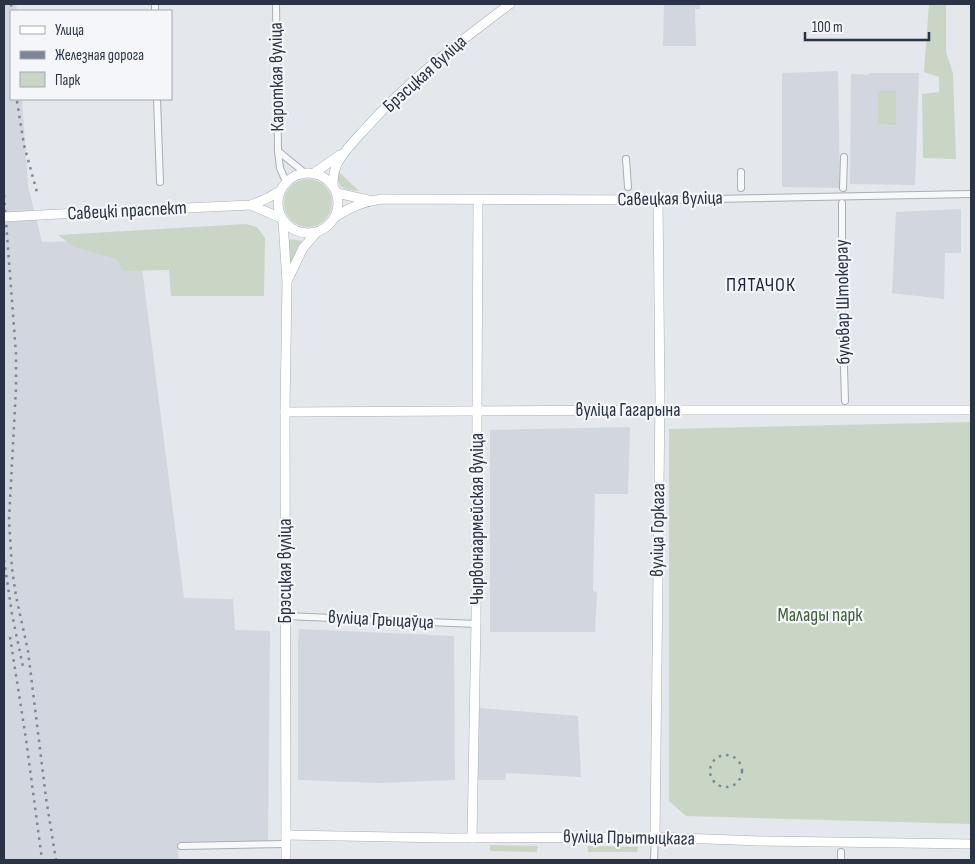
<svg xmlns="http://www.w3.org/2000/svg" width="975" height="864" viewBox="0 0 975 864" font-family="'Sofia Sans Condensed',sans-serif">
  <rect width="100%" height="100%" fill="#e4e7ec"/>
  <g fill="#d2d6de">
    <polygon points="4,4 16,4 17,11 11,11 11,99 22,99 28,186 42,242 144,240 142,268 184,598 233,599 235,630 270,631 268,841 177,842 179,860 4,860"/>
    <polygon points="664,4 700,4 700,9 695,9 696,46 663,46"/>
    <polygon points="838,71 840,188 782,187 782,73"/>
    <polygon points="869,73 919,73 915,185 850,184 851,74 868,75"/>
    <polygon points="961,209 961,253 945,253 944,299 892,293 896,212"/>
    <polygon points="630,427 628,494 595,494 593,591 597,592 595,632 490,632 490,430"/>
    <polygon points="299,629 454,636 455,780 379,783 298,780 298,644"/>
    <polygon points="479,708 578,716 581,777 506,773 505,780 478,780"/>
  </g>
  <g fill="#c9d6c5">
    <polygon points="929,4 946,4 946,52 953,73 956,159 923,158 922,94 939,92 939,77 924,72"/>
    <polygon points="878,91 896,91 896,125 878,124"/>
    <path d="M338 172H339L359 191C345 190 336 189 338 172Z"/>
    <circle cx="308" cy="203" r="24"/>
    <polygon points="246,224 257,227 265,238 264,296 171,296 169,270 123,271 117,259 74,247 58,235"/>
    <polygon points="288,239 304,241 289,266"/>
    <polygon points="971,422 971,824 686,816 669,801 669,429"/>
    <polygon points="490,845 538,846 537,852 490,851"/>
    <polygon points="588,846 638,847 637,852 588,852"/>
  </g>
  <g fill="none" stroke-linecap="round" stroke-linejoin="round">
    <defs>
      <g id="street">
        <polyline points="155,4 155,11"/>
        <polyline points="276,4 278,151 280,168 286,182"/>
        <polyline points="157,99 160,182"/>
        <polyline points="278,151 305,173"/>
        <polyline points="626,159 628,187"/>
        <polyline points="741,188 741,172"/>
        <polyline points="843,188 844,157"/>
        <polyline points="658,200 971,194"/>
        <polyline points="842,203 842,303 845,401"/>
        <polyline points="285,616 476,624"/>
        <polyline points="181,846 286,844"/>
        <polyline points="654,860 655,837"/>
        <polyline points="841,860 841,852"/>
      </g>
      <g id="secondary">
        <circle cx="308" cy="203" r="30"/>
        <polyline points="314,173 340,155"/>
        <path d="M333 186C333 178 334 170 337 164 344 150 356 139 366 128 408 81 459 42 510 4"/>
        <polyline points="337,193 368,200"/>
        <polyline points="251,205 281,218"/>
        <polyline points="78,213 251,205 268,198 281,190"/>
        <path d="M335 217C350 207 365 201 382 199L658 200 660 399 655 837"/>
        <polyline points="283,221 287,282 285,412 286,860"/>
        <polyline points="288,279 303,248 316,233"/>
        <polyline points="285,412 650,410 971,410"/>
        <polyline points="286,835 448,838 655,837 760,841 971,844"/>
        <polyline points="472,838 476,624 478,200"/>
      </g>
    </defs>
    <use href="#street" stroke="#a9aeb7" stroke-width="8"/>
    <use href="#secondary" stroke="#a9aeb7" stroke-width="10"/>
    <use href="#street" stroke="#f7f8fa" stroke-width="6"/>
    <use href="#secondary" stroke="#fff" stroke-width="9"/>
    <g stroke="#7d8696" stroke-width="2.5" stroke-dasharray="2.5 5" stroke-linecap="butt">
      <polyline points="11,4 12,11"/>
      <polyline points="17,101 24,145 38,196"/>
      <polyline points="4,195 16,354 16,388 9,520 12,569 16,596 28,651 46,798 56,860"/>
      <polyline points="4,560 12,614 23,667"/>
      <polyline points="10,637 26,739 42,860"/>
      <circle cx="726" cy="771" r="16"/>
    </g>
    <defs>
      <polyline id="secondary-bridge" points="4,217 78,213"/>
    </defs>
    <use href="#secondary-bridge" stroke="#a9aeb7" stroke-width="10" stroke-linecap="butt"/>
    <use href="#secondary-bridge" stroke="#fff" stroke-width="9"/>
  </g>
  <g text-anchor="middle" dominant-baseline="central" stroke-width="4.5" stroke-linejoin="round" paint-order="stroke">
    <g font-size="19" fill="#2b3445" stroke="#f4f6f9">
      <text transform="translate(425 74) rotate(-42)">Брэсцкая вуліца</text>
      <text transform="translate(277 77) rotate(-91)">Кароткая вуліца</text>
      <text transform="translate(670 199) rotate(-1)">Савецкая вуліца</text>
      <text transform="translate(127 211) rotate(-3)">Савецкі праспект</text>
      <text transform="translate(843 302) rotate(-91)">бульвар Штокерау</text>
      <text x="628" y="410">вуліца Гагарына</text>
      <text transform="translate(477 519) rotate(-90)">Чырвонаармейская вуліца</text>
      <text transform="translate(658 530) rotate(-89)">вуліца Горкага</text>
      <text transform="translate(285 571) rotate(-90)">Брэсцкая вуліца</text>
      <text transform="translate(381 620) rotate(3)">вуліца Грыцаўца</text>
      <text transform="translate(629 838) rotate(1)">вуліца Прытыцкага</text>
    </g>
    <g font-size="19" fill="#3f6138" stroke="#f4f6f9">
      <text x="820" y="615">Малады парк</text>
    </g>
    <g font-size="20" letter-spacing="1" fill="#1d2536" stroke="#f4f6f9">
      <text x="761" y="285">ПЯТАЧОК</text>
    </g>
  </g>
  <rect width="975" height="864" fill="none" stroke="#2b3445" stroke-width="10"/>
  <rect x="10" y="10" width="162" height="90" fill="#f4f6f9" stroke="#a4a8b1"/>
  <rect x="20" y="26" width="25" height="8" fill="#ffffff" stroke="#a4a8b1"/>
  <text x="55" y="35" font-size="15" fill="#2b3445">Улица</text>
  <rect x="20" y="51" width="25" height="8" fill="#7d8696" stroke="#a4a8b1"/>
  <text x="55" y="60" font-size="15" fill="#2b3445">Железная дорога</text>
  <rect x="20" y="72" width="25" height="15" fill="#c9d6c5" stroke="#a4a8b1"/>
  <text x="55" y="85" font-size="15" fill="#2b3445">Парк</text>
  <path d="M805 32v8h124v-8" fill="none" stroke="#2b3445" stroke-width="2.5"/>
  <text x="812" y="32" font-size="15" fill="#2b3445" stroke="#f4f6f9" stroke-width="4" paint-order="stroke">100 m</text>
</svg>
